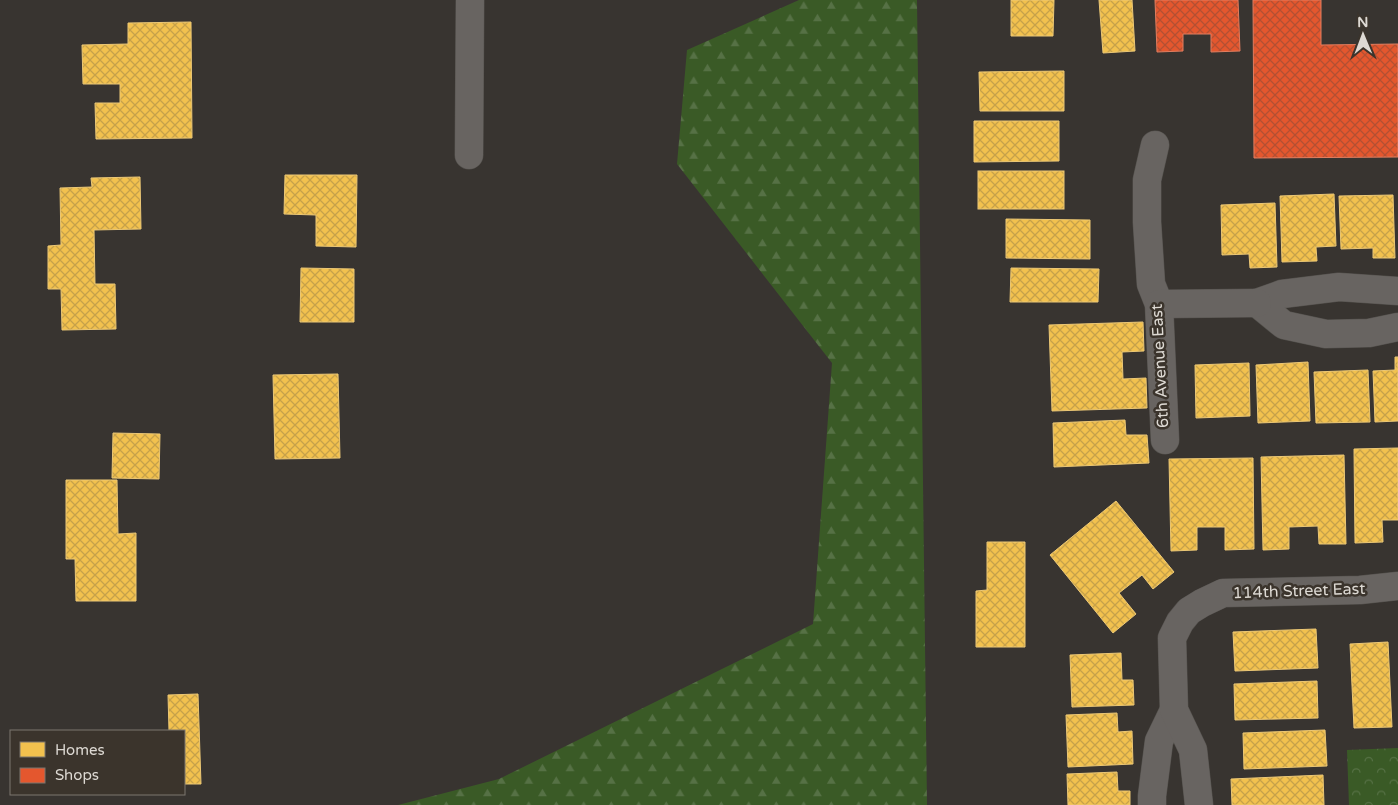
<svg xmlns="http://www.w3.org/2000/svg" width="1398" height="805" viewBox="0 0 1398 805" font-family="'Varela Round',sans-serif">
  <defs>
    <pattern id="forest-firs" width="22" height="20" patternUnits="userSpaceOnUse" patternTransform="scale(1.25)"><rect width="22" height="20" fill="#3a5a26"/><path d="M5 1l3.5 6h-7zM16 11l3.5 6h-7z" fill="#567145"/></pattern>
    <pattern id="park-crowns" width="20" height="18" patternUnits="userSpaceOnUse" patternTransform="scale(1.25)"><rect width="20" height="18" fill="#3a5a26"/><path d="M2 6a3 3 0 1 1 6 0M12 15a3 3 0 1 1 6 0" fill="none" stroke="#567145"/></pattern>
    <pattern id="homes-cross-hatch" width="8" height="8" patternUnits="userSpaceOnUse" patternTransform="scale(1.25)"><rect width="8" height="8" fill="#f2c14e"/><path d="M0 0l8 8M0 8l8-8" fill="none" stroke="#c6a14a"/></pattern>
    <pattern id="shops-cross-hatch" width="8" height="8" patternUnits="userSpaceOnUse" patternTransform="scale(1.25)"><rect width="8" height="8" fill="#e4572e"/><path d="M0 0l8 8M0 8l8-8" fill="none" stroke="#b35033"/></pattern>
  </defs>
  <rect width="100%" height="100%" fill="#383430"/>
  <polygon fill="url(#forest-firs)" points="799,0 917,0 927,805 398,805 499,779 813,624 832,363 677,164 687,50"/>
  <polygon fill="url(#park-crowns)" points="1398,748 1398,805 1349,805 1347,750"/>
  <g fill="url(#homes-cross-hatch)" stroke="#ecc876">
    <polygon points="1011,0 1054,0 1053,36 1011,36"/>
    <polygon points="1099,0 1132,0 1135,51 1103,53"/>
    <polygon points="191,22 192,138 96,139 95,103 120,103 120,84 83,84 82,45 128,44 128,23"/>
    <polygon points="1064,71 1064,111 980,111 979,72"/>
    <polygon points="974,121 1059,121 1059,161 974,162"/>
    <rect x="978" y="171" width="86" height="38"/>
    <polygon points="285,175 357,175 356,247 316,246 316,215 284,214"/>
    <polygon points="140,177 141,229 94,230 95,284 115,284 116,329 62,330 61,289 48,289 48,246 61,245 60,188 92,187 91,178"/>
    <polygon points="1334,194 1336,246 1316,247 1317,261 1282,262 1280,196"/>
    <polygon points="1393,195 1395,258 1373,258 1373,248 1341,249 1339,196"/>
    <polygon points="1275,203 1277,267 1250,268 1249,254 1222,255 1221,205"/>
    <polygon points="1006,219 1090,220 1090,259 1006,258"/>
    <polygon points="301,268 354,269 354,322 300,322"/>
    <polygon points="1011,268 1099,269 1098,302 1010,302"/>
    <polygon points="1143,322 1144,351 1122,352 1123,379 1146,378 1147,408 1052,411 1049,325"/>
    <polygon points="1395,357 1398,357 1398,421 1375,422 1373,371 1395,370"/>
    <polygon points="1308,362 1310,421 1258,423 1256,365"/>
    <polygon points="1249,363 1250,416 1196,418 1195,365"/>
    <polygon points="1368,370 1370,422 1316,423 1314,372"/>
    <polygon points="338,374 340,458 275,459 273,375"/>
    <polygon points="1125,420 1126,435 1147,435 1149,463 1054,467 1053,423"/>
    <polygon points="113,433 160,434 159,479 112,478"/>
    <polygon points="1398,448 1398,520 1382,520 1383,542 1355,543 1354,449"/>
    <polygon points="1344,455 1346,544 1319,544 1318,526 1289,527 1289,549 1263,550 1261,457"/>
    <polygon points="1253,458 1254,549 1225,550 1225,527 1197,527 1197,550 1171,551 1169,459"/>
    <polygon points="66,480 117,480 118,534 136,533 136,601 76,601 75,559 66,559"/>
    <polygon points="1116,501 1174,572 1153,589 1142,575 1119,593 1136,614 1113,633 1050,555"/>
    <polygon points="987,542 1025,542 1025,647 976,647 976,591 987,590"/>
    <polygon points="1316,629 1318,668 1235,671 1233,632"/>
    <polygon points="1388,642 1392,727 1354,728 1350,644"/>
    <polygon points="1121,653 1122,680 1133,680 1134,705 1072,707 1070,655"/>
    <polygon points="1317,681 1318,718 1235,720 1234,684"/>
    <polygon points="198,694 201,784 184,784 184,731 169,731 168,695"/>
    <polygon points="1117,713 1118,732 1132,731 1133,764 1068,767 1066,715"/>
    <polygon points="1325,730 1327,766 1244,769 1243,733"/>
    <polygon points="1117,772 1118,791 1130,791 1130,805 1068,805 1067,774"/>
    <polygon points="1323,775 1324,805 1232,805 1231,779"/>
  </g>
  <g fill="url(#shops-cross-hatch)" stroke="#e27e60">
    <polygon points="1155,0 1238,0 1240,51 1211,52 1211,34 1183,34 1183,51 1157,52"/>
    <polygon points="1253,0 1321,0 1321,45 1398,44 1398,157 1254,158"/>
  </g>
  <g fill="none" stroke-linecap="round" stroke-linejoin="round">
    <defs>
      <g id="minor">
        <polyline points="1155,145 1147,180 1147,222 1151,284 1159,304 1165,440"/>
        <polyline points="469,155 470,0"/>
        <polyline points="1398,291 1339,287 1282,294 1257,303 1284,325 1326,334 1369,333 1398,327"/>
        <polyline points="1159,304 1257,303"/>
        <polyline points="1152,805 1152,796 1159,741 1174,710"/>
        <polyline points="1199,805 1193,750 1174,710 1172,638 1180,622 1189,611 1202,603 1223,593 1360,590 1398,586"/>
      </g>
    </defs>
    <use href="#minor" stroke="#54514d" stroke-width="29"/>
    <use href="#minor" stroke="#686461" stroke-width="28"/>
  </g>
  <g text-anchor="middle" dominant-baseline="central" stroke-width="5" stroke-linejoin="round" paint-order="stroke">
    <g font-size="16" fill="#ddd9d3" stroke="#3b342c">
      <text transform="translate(1160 366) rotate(-93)">6th Avenue East</text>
      <text transform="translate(1299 591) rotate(-2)">114th Street East</text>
    </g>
  </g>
  <rect x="10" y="730" width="175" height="65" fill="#3b342c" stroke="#7c766f"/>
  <rect x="20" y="742" width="25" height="15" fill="#f2c14e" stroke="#7c766f"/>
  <text x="55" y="755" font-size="15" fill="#ddd9d3">Homes</text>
  <rect x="20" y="768" width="25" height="15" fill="#e4572e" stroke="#7c766f"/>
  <text x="55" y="780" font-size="15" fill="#ddd9d3">Shops</text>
  <g transform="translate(1363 35) rotate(359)" stroke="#3b342c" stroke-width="4" paint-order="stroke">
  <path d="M0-4L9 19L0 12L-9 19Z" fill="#ddd9d3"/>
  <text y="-8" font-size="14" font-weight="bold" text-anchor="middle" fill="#ddd9d3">N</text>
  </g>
</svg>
